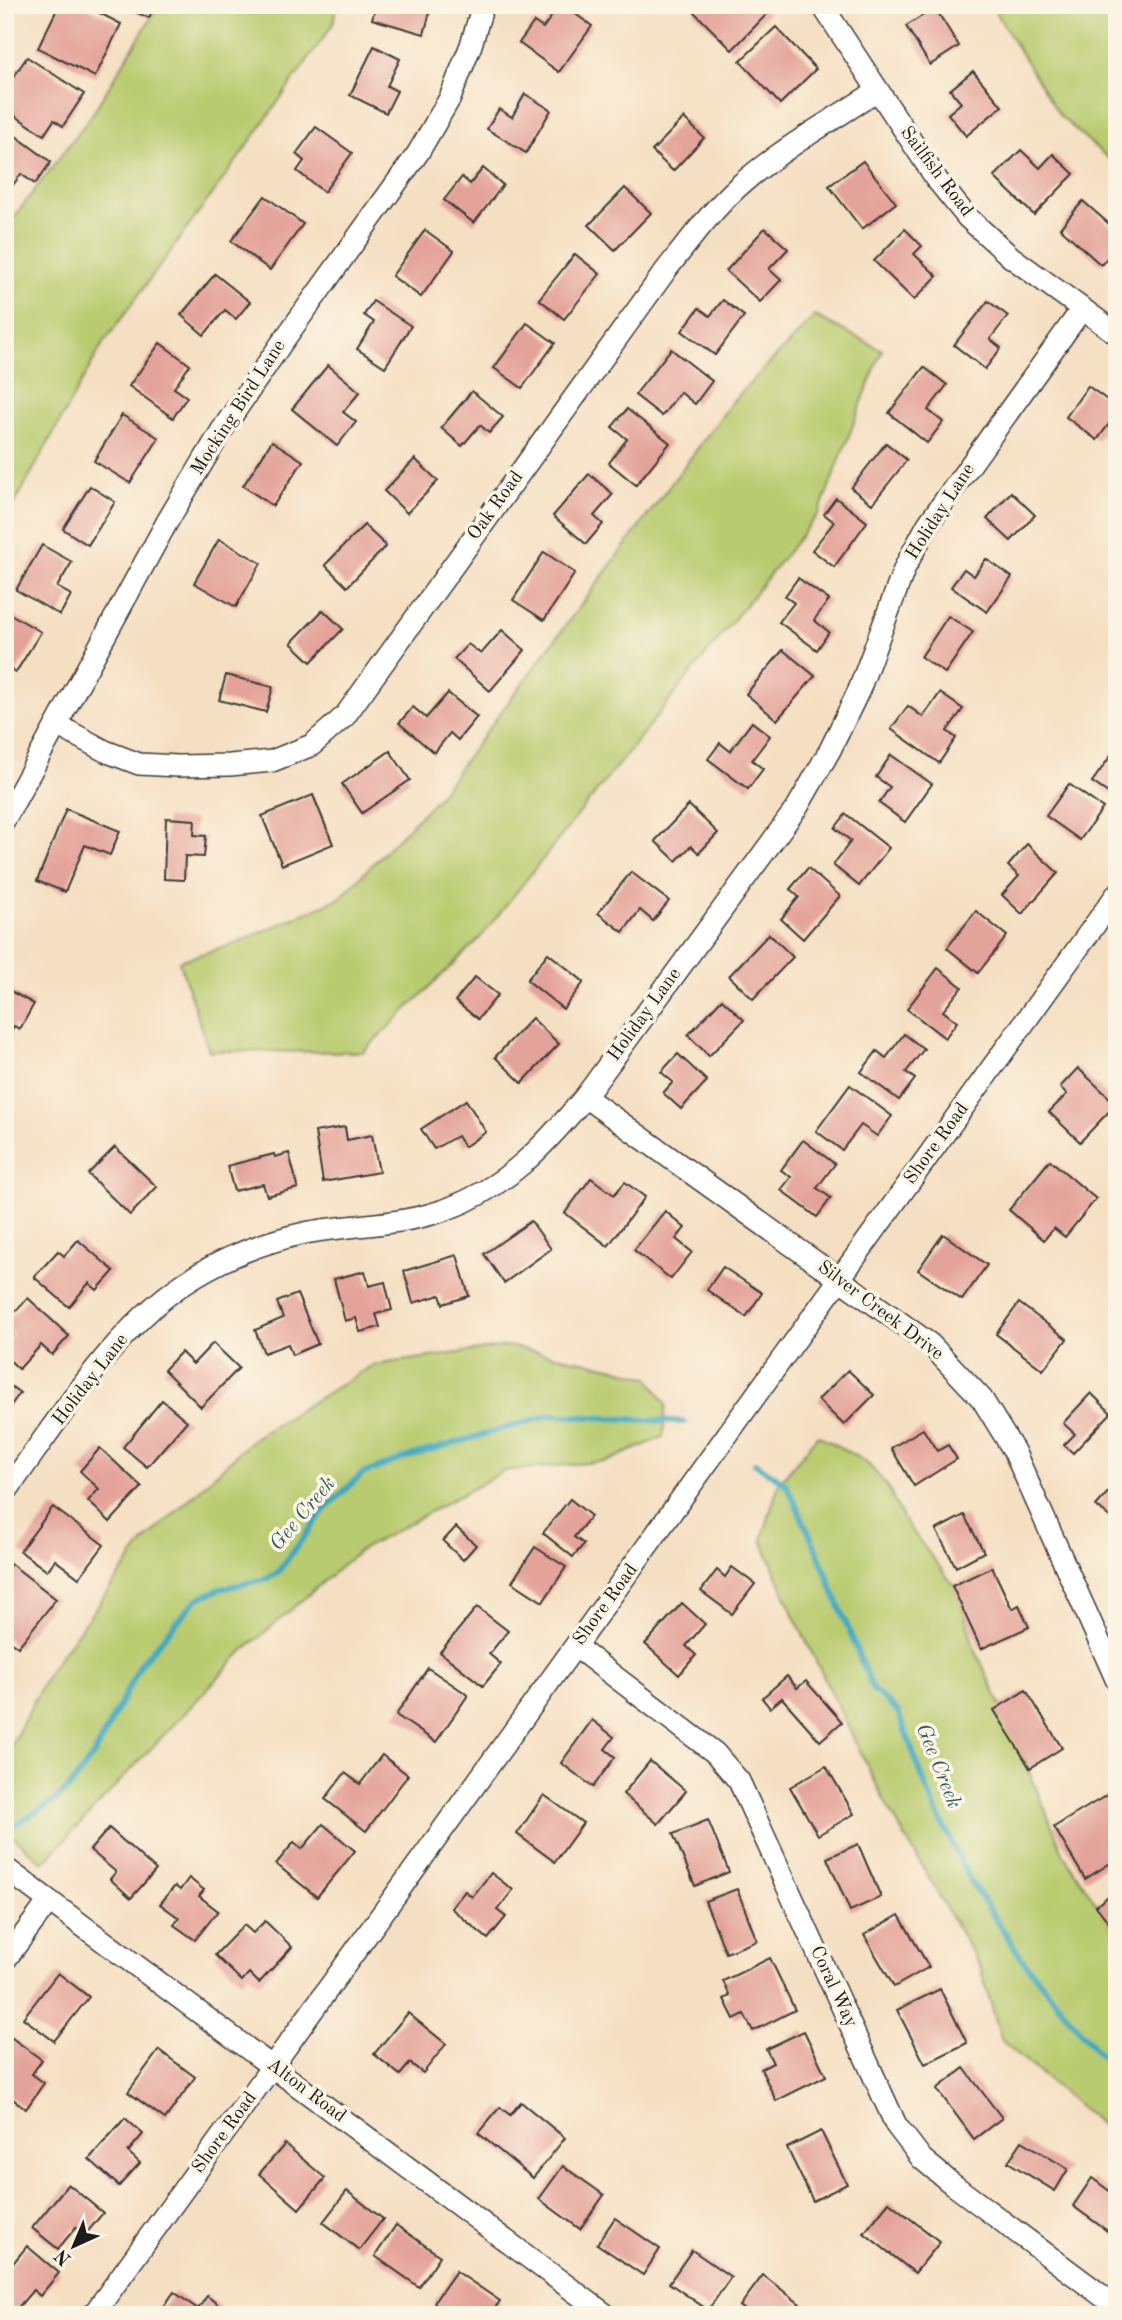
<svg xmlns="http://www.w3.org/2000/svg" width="1122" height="2320" viewBox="0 0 1122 2320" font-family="'Old Standard TT',serif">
  <rect width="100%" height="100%" fill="#fcf5e5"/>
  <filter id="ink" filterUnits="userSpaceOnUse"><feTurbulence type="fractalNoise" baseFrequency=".0143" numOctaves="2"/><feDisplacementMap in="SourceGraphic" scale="14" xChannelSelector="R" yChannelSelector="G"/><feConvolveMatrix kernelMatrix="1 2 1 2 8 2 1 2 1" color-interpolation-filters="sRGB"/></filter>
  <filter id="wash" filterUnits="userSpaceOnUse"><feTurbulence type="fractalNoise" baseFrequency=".00686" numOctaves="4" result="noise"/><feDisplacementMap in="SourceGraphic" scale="28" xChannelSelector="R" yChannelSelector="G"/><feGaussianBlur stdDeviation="1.57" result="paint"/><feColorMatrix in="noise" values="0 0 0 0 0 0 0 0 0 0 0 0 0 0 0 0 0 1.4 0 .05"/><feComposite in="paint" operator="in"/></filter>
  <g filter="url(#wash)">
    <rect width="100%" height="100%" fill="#f5dfc2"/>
    <g fill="#b9cb6f" stroke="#6a7446" stroke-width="2">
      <polygon points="159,5 337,5 333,24 235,163 102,345 5,521 5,229 91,116"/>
      <polygon points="991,5 1117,5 1117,166 1060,116"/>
      <polygon points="815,316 882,350 819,513 479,939 363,1052 209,1051 179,961 234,944 340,898 437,798 733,401"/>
      <polygon points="508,1346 611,1367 649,1378 666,1404 663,1437 608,1461 504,1471 359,1551 243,1651 43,1863 5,1829 5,1758 48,1673 144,1542 254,1438 373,1365"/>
      <polygon points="818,1435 866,1462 887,1485 903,1519 957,1590 974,1647 1009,1724 1064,1855 1117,1934 1117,2138 1002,2041 980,1967 883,1798 793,1614 762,1540 779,1483"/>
    </g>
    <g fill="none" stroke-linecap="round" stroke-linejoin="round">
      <g stroke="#3ea8be" stroke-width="6">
        <polyline points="755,1463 786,1484 815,1546 873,1690 898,1712 931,1800 971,1882 1025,1963 1094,2048 1117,2071"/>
        <polyline points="13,1826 54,1801 71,1786 94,1754 142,1662 197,1599 220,1589 269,1578 278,1572 324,1510 362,1474 410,1456 551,1415 685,1422"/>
      </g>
    </g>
    <g id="blocks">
      <g fill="#e4a39a">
        <polygon points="59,5 84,5 121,24 95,77 38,48"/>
        <polygon points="119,5 155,5 149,18"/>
        <polygon points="376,5 432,5 424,34 372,19"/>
        <polygon points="560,5 563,5 592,26 559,72 519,43 534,22 543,28"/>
        <polygon points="700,5 760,5 768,13 732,50 694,12"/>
        <polygon points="935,8 959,46 930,65 906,26"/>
        <polygon points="776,27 816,69 780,104 740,61"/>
        <polygon points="374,46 400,59 387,86 397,91 386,113 350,95"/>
        <polygon points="27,57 84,94 63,126 54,120 44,135 5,109 5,89"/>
        <polygon points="973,71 1002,106 966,136 948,114 961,103 950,90"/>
        <polygon points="525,94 551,110 526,153 487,129 499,109 512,117"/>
        <polygon points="684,118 704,138 673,171 652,151"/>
        <polygon points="316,127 352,153 324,192 297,171 304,161 296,154"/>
        <polygon points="5,128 51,162 35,184 21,174 5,196"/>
        <polygon points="1021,150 1040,168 1053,154 1074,174 1034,215 994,177"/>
        <polygon points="863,161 896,203 862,229 829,186"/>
        <polygon points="483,168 503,185 474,223 444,200 462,177 470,184"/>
        <polygon points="625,188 651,213 615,250 589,225"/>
        <polygon points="265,196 303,224 270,270 231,241"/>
        <polygon points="1083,201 1117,231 1117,247 1101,265 1060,228"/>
        <polygon points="765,228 788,249 769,269 781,280 760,302 726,271"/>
        <polygon points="905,229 922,246 914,254 937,276 914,300 874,261"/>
        <polygon points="425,230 454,251 421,297 392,276"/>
        <polygon points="575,254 600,274 564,319 539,299"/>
        <polygon points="215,274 250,302 236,319 225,310 204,335 181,315"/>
        <polygon points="723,300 744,316 715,355 682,331 699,308 710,316"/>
        <polygon points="373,301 411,326 385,367 357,349 374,322 364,315"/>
        <polygon points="988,301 1008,316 990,339 1001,348 985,369 954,345"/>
        <polygon points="527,323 555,343 522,388 494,368"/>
        <polygon points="160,343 190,365 174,388 187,397 173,418 129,386"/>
        <polygon points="671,349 712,381 695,404 680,392 662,416 635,395"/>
        <polygon points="328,365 360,392 343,412 356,422 337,446 292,409"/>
        <polygon points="924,367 947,385 928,410 943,422 927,443 889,413"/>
        <polygon points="1088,386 1117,407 1117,413 1097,440 1066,417"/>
        <polygon points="472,391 503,417 489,433 480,425 462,446 441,428"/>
        <polygon points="627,409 670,443 636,485 609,463 627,439 612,427"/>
        <polygon points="122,415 159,438 130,483 94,461"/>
        <polygon points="272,441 303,461 273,506 243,486"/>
        <polygon points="886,443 907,460 872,504 851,488"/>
        <polygon points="415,459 438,481 407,513 384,491"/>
        <polygon points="589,474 613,494 594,516 603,524 586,544 553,516"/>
        <polygon points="90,486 115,502 88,545 63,529"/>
        <polygon points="1011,492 1035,515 1011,541 987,519"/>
        <polygon points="836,498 867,522 834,567 812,550 834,522 824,514"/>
        <polygon points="364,525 386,546 347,587 325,565"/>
        <polygon points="219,539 261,563 236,607 194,583"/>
        <polygon points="42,545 72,562 57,587 71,595 60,615 16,590"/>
        <polygon points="544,552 575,573 544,620 513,600"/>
        <polygon points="986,559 1012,577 987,612 951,587 964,569 974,576"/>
        <polygon points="798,578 829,600 814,620 829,632 817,650 779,622 794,603 785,596"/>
        <polygon points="323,610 343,629 311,662 291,643"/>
        <polygon points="7,612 41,632 16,672 5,665 5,614"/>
        <polygon points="948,616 973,632 945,673 921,657"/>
        <polygon points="502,630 525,650 490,691 454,659 468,644 481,654"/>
        <polygon points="783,650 815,676 777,720 746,694"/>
        <polygon points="226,675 273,687 266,712 219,700"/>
        <polygon points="448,693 477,717 458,740 450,733 434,753 399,723 413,707 426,718"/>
        <polygon points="940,693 963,709 947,731 956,738 939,763 891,729 908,706 923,717"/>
        <polygon points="752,722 770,736 752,760 763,769 748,789 708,759 720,743 730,751"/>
        <polygon points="1117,747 1117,799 1092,782"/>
        <polygon points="390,751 410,780 362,813 342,784"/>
        <polygon points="891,755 932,784 905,822 879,803 890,787 876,777"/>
        <polygon points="1069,784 1103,808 1080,840 1046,816"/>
        <polygon points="313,795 333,844 282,865 262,816"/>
        <polygon points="689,805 718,833 699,853 691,846 676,861 655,841"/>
        <polygon points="66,809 120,831 110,855 85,845 65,892 37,881"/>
        <polygon points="846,814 889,848 859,886 833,865 851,841 835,828"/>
        <polygon points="166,818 195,820 194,835 206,836 204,857 185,856 184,880 164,879"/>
        <polygon points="1027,844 1058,873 1022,914 1002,895 1019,876 1008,866"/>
        <polygon points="808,868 840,896 803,939 781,919 799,897 790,889"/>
        <polygon points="631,872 669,901 653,921 640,910 623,932 598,913"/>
        <polygon points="976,911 1007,936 978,973 947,948"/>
        <polygon points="769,934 793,957 753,999 729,976"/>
        <polygon points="548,953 584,982 563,1009 527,980"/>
        <polygon points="938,968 962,987 943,1011 957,1022 945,1038 907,1009"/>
        <polygon points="475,977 498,995 478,1019 455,1001"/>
        <polygon points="5,988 34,1004 20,1029 14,1026 5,1041"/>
        <polygon points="722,999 744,1020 709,1056 688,1035"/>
        <polygon points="532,1018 559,1044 522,1083 495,1057"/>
        <polygon points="904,1034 924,1049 906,1072 915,1079 899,1100 861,1072 877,1051 886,1058"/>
        <polygon points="678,1054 707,1081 681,1109 663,1093 673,1082 661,1072"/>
        <polygon points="1078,1068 1116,1104 1080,1142 1049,1112 1067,1094 1060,1087"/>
        <polygon points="850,1085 892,1116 877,1136 861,1125 842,1150 816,1131"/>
        <polygon points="466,1100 486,1132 464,1147 457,1136 434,1149 421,1129"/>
        <polygon points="345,1127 347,1140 372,1135 379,1172 323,1182 315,1132"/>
        <polygon points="803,1140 835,1164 817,1188 831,1198 817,1217 781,1190 791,1177 781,1170"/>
        <polygon points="115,1147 157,1187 130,1215 88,1174"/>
        <polygon points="289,1153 298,1188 267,1196 263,1184 234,1191 227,1166 274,1154 275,1157"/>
        <polygon points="1050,1160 1096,1199 1065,1237 1054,1228 1044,1240 1009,1210"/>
        <polygon points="591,1178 614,1195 625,1182 645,1197 608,1246 565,1213"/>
        <polygon points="665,1211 685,1228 676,1239 692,1252 671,1279 634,1250"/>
        <polygon points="531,1221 551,1249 504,1283 484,1254"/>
        <polygon points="943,1234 987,1265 962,1300 918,1270"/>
        <polygon points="78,1240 114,1271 97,1290 89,1283 69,1307 34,1277 58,1251 64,1256"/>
        <polygon points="457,1255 469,1296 443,1304 440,1295 413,1303 404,1271"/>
        <polygon points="723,1267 762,1293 746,1317 707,1290"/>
        <polygon points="365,1271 369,1286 385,1282 392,1310 376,1314 380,1327 360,1332 356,1318 345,1321 334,1279"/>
        <polygon points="297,1294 318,1344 292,1355 288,1344 264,1353 255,1330 283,1318 277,1302"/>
        <polygon points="28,1298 69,1336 52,1355 41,1345 19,1369 5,1356 5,1343 13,1335 5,1328 5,1323"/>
        <polygon points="1019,1303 1067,1339 1043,1370 996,1334"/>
        <polygon points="213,1343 239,1368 201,1407 164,1370 181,1352 193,1364"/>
        <polygon points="848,1370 874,1395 844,1425 818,1400"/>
        <polygon points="5,1382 20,1393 5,1413"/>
        <polygon points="1091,1393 1111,1413 1073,1453 1064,1445 1075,1434 1063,1423"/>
        <polygon points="162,1400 187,1421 147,1467 123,1447"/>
        <polygon points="923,1429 937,1451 948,1445 957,1459 914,1486 891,1448"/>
        <polygon points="100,1448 142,1487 110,1522 88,1501 99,1489 80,1471"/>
        <polygon points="1117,1482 1117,1523 1096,1506"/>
        <polygon points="570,1499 591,1516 574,1537 584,1544 573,1557 543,1533"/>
        <polygon points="53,1507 104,1545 79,1578 55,1560 47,1571 20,1551"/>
        <polygon points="964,1515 984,1552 956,1567 936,1530"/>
        <polygon points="456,1527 476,1545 463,1560 443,1541"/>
        <polygon points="535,1547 566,1567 543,1602 512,1582"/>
        <polygon points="11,1564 56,1599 18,1647 5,1637 5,1572"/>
        <polygon points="732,1567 755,1584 732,1614 701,1591 717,1570 725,1577"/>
        <polygon points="992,1567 1012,1609 1019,1605 1029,1627 981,1649 952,1586"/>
        <polygon points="682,1603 705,1624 686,1646 696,1655 679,1675 645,1644"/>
        <polygon points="477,1607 508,1631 489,1654 501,1664 483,1686 440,1652"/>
        <polygon points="428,1668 468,1695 436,1742 396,1715"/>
        <polygon points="787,1676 797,1688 806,1681 842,1722 820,1741 782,1698 770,1708 762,1698"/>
        <polygon points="1026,1690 1062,1748 1030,1768 994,1710"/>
        <polygon points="592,1720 614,1737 605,1749 615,1757 593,1787 561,1763"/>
        <polygon points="382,1755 408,1775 366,1831 325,1799 345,1773 360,1784"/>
        <polygon points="650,1761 686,1791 658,1824 623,1794"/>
        <polygon points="826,1766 854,1814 818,1835 790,1787"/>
        <polygon points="544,1795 583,1823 555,1862 517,1834"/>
        <polygon points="1107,1795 1117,1811 1117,1823 1111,1827 1117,1836 1117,1859 1085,1879 1054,1827"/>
        <polygon points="708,1820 729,1872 695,1886 673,1834"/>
        <polygon points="323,1824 355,1851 317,1897 276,1864 294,1842 302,1849"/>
        <polygon points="109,1828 156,1870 131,1898 110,1879 116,1872 90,1850"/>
        <polygon points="858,1844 881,1897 850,1911 827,1858"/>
        <polygon points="491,1873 513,1890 497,1910 506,1917 488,1939 451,1908 465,1891 472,1897"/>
        <polygon points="189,1878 204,1890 199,1896 218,1911 195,1940 174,1925 179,1918 160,1904 175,1886 180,1890"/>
        <polygon points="737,1889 757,1941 726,1953 705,1901"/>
        <polygon points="1117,1889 1117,1933 1096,1906"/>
        <polygon points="899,1915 929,1967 894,1987 864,1935"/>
        <polygon points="265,1921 292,1947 259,1983 249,1973 242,1981 215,1955 244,1925 253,1933"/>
        <polygon points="770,1958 795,2010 753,2031 744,2014 734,2019 724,1999 730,1996 723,1981"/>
        <polygon points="58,1973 89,1997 54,2041 23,2018"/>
        <polygon points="940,1989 967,2043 925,2064 897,2010"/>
        <polygon points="408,2013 446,2044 423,2073 410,2063 400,2075 374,2054"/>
        <polygon points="804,2031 826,2076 776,2101 761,2069 773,2063 766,2049"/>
        <polygon points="8,2035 42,2060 32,2074 44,2083 26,2109 5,2093 5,2064 9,2060 5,2057 5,2038"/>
        <polygon points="159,2050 195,2077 165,2119 128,2092"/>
        <polygon points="964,2068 1002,2118 974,2139 937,2089"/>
        <polygon points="521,2102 565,2138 533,2178 478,2133 500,2107 510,2115"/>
        <polygon points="125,2118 143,2134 128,2152 140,2163 119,2186 89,2159"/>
        <polygon points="821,2131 847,2184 813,2201 787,2148"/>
        <polygon points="1022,2141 1068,2169 1055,2191 1008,2162"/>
        <polygon points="285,2144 325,2178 299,2209 259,2174"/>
        <polygon points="563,2166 604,2195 580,2229 539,2199"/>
        <polygon points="1092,2178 1115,2195 1117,2192 1117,2238 1073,2206"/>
        <polygon points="68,2184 103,2213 85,2235 76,2227 58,2249 32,2228"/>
        <polygon points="347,2191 383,2219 359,2250 323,2222"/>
        <polygon points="889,2202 940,2242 915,2273 864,2233"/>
        <polygon points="615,2218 660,2249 643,2275 597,2244"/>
        <polygon points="396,2225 440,2256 419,2287 375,2256"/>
        <polygon points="27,2246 59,2273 40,2296 33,2290 16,2310 5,2301 5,2273"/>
        <polygon points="692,2250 731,2277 708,2310 669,2283"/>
        <polygon points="456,2271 500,2301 490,2315 453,2315 434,2302"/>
        <polygon points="763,2275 800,2304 792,2315 751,2315 740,2306"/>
        <polygon points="174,2292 198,2309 207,2296 221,2307 215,2315 158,2315"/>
      </g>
    </g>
  </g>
  <g filter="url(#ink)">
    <use href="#blocks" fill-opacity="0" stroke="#3d3935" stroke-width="2"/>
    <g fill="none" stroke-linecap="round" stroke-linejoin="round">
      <defs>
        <g id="minor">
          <polyline points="822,5 937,180 967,217 1011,257 1117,334"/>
          <path d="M57 725 105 751 139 764 178 766 230 765 272 761 312 745 345 716 666 270C689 241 712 210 740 185 781 149 831 121 877 91"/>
          <polyline points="5,819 167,522 222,430 281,344 418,153 450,98 471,45 483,5"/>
          <polyline points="585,1097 930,1344 982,1399 1014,1451 1117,1681"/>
          <path d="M5 1493C59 1420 117 1322 197 1275 230 1255 268 1241 305 1233 352 1224 402 1226 447 1209 507 1187 545 1145 585 1097L798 806 830 750 859 690 905 567 928 524 1082 309"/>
          <polyline points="576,1647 715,1753 739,1781 896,2125 922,2159 951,2183 1117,2307"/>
          <polyline points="5,1868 606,2315"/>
          <polyline points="5,1960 49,1901"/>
          <polyline points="93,2315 1117,894"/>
        </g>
      </defs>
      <use href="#minor" stroke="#3d3935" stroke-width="24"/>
      <use href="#minor" stroke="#fff" stroke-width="21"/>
    </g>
  </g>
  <g text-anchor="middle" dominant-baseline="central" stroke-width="7" stroke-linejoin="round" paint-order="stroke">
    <g font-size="19" fill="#1c1c1c" stroke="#fcf5e5">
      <text transform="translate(936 172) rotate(53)">Sailfish Road</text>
      <text transform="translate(239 408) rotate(-57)">Mocking Bird Lane</text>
      <text transform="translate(496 506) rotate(-54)">Oak Road</text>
      <text transform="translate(941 512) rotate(-57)">Holiday Lane</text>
      <text transform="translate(645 1015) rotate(-54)">Holiday Lane</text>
      <text transform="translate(937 1144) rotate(-54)">Shore Road</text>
      <text transform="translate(880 1311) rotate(37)">Silver Creek Drive</text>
      <text transform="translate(91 1380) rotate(-52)">Holiday Lane</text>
      <text transform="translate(606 1605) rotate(-54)">Shore Road</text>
      <text transform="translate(833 1987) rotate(65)">Coral Way</text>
      <text transform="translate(306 2091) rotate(37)">Alton Road</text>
      <text transform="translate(225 2133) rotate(-54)">Shore Road</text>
    </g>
    <g font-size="21" font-style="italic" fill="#2b5b65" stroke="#fcf5e5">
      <text transform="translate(303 1514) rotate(-50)">Gee Creek</text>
      <text transform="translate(938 1766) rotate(68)">Gee Creek</text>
    </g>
  </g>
  <rect width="1122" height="2320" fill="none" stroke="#fcf5e5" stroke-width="28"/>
  <g transform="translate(74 2246) rotate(224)" stroke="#fcf5e5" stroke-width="5" paint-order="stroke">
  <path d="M0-5L12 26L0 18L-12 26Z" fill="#1c1c1c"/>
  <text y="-10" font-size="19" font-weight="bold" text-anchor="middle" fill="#1c1c1c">N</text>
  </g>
</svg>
